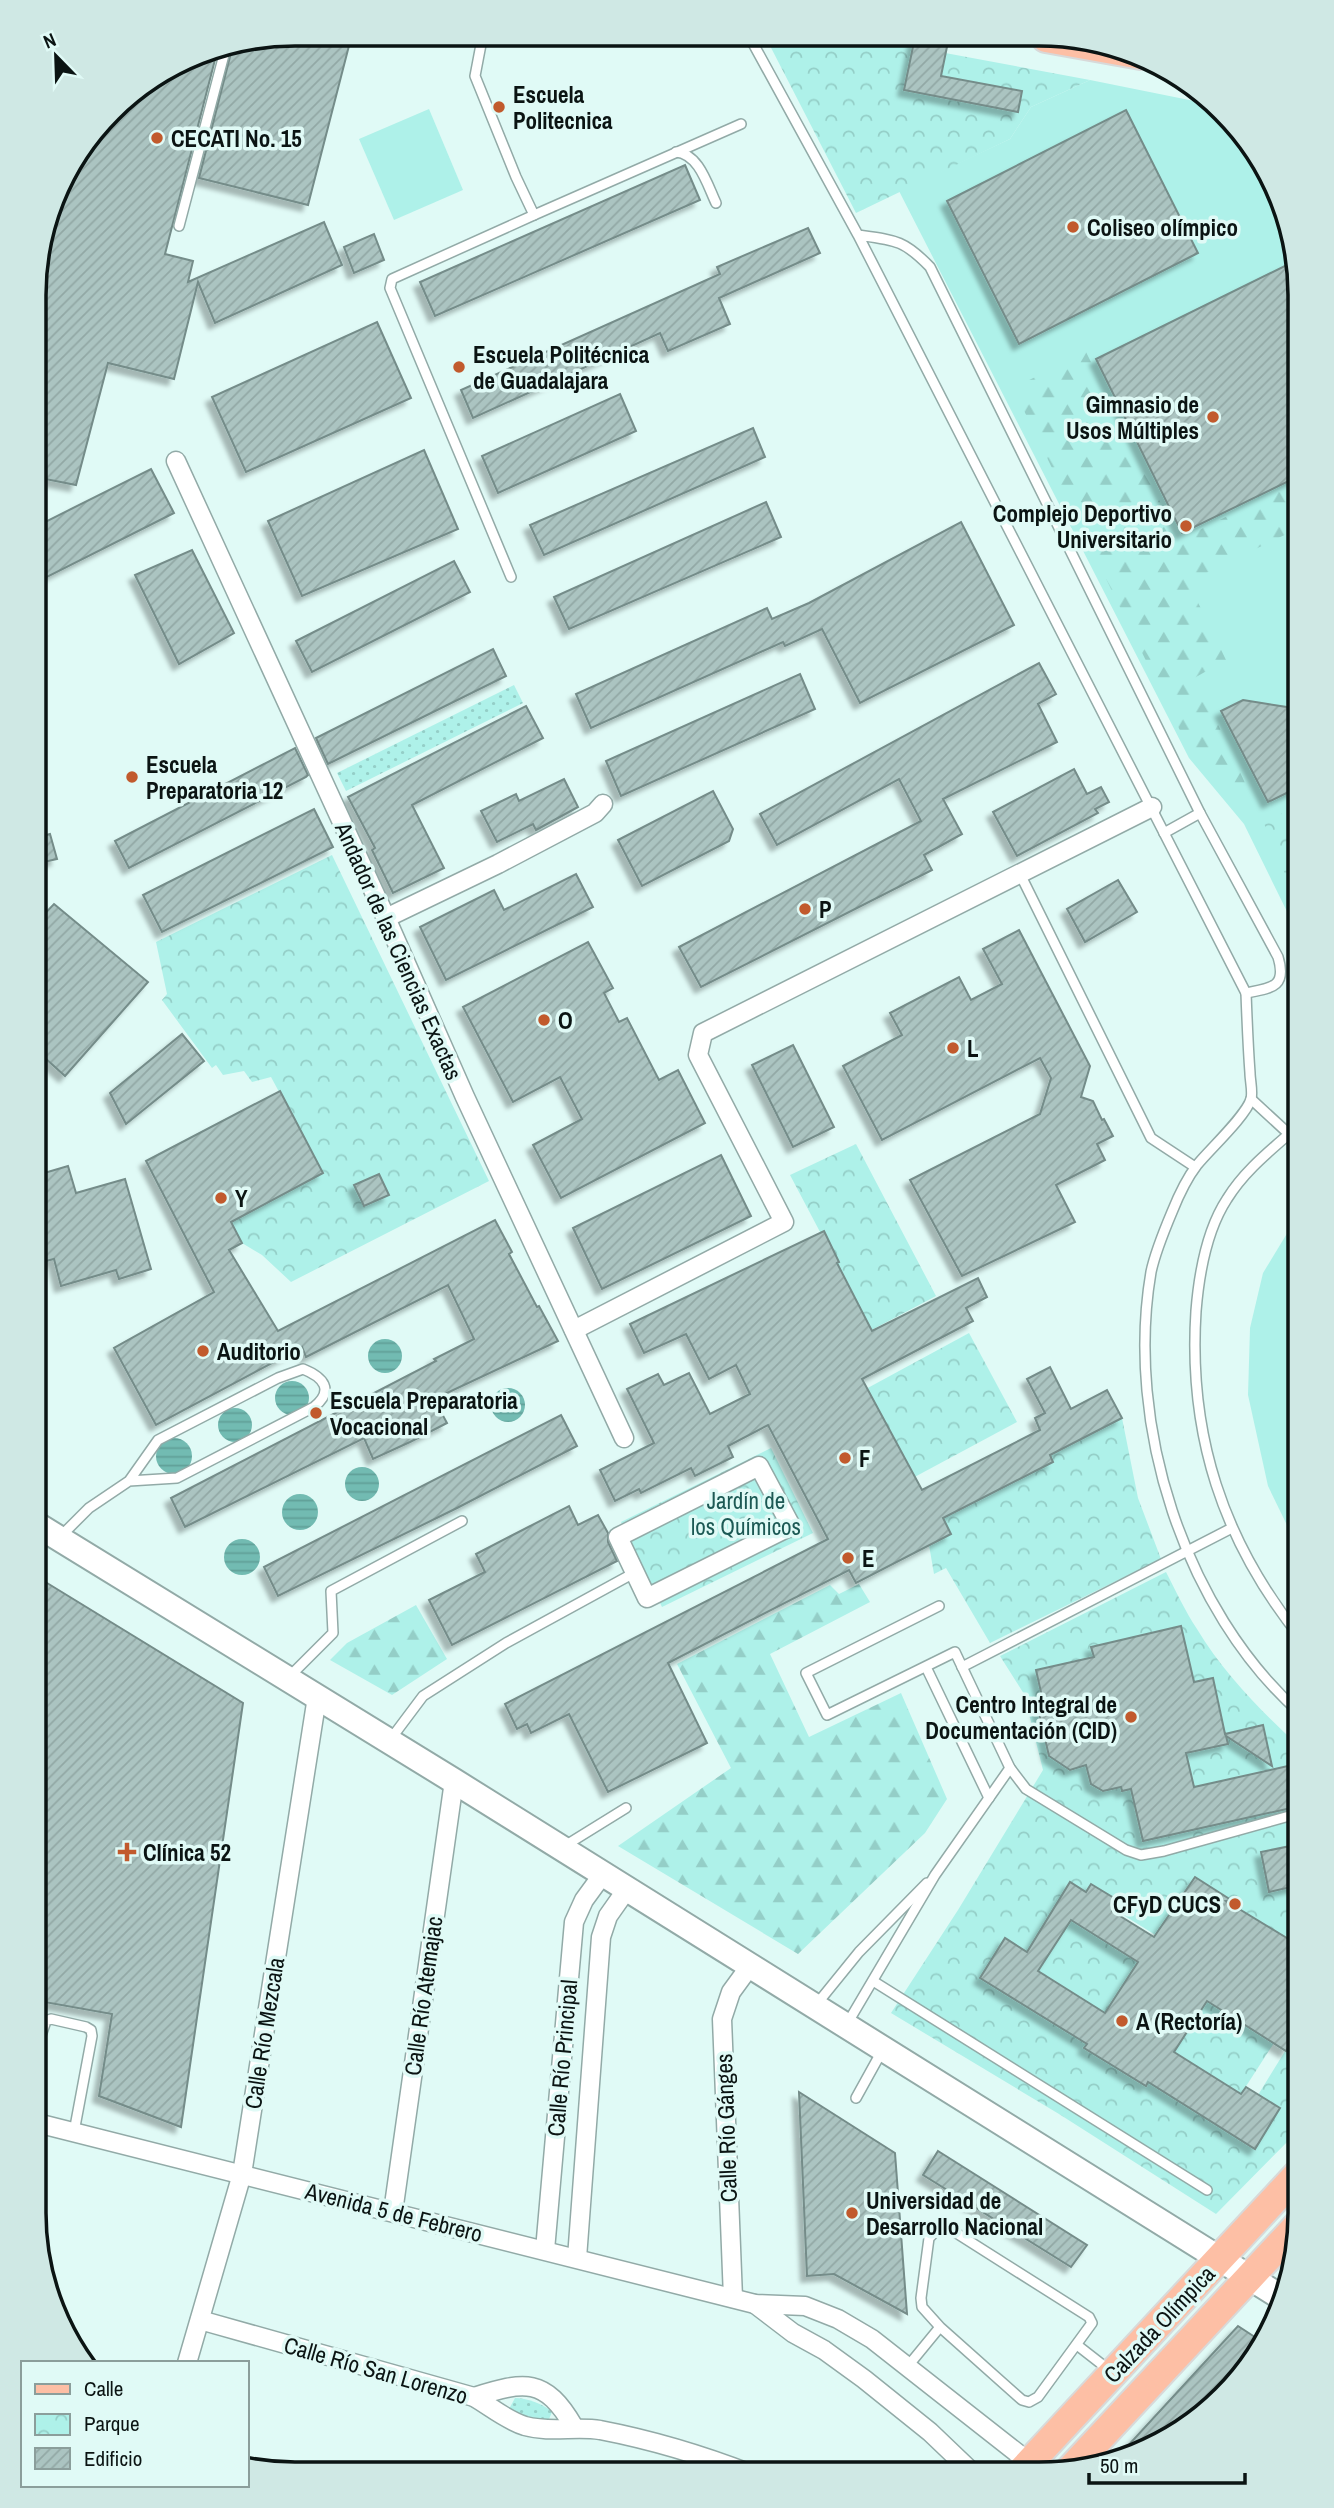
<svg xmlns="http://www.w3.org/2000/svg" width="1334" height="2508" viewBox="0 0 1334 2508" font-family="'Archivo Narrow',sans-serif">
  <defs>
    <pattern id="forest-firs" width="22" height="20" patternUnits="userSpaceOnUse" patternTransform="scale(1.75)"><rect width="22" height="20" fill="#aef1e9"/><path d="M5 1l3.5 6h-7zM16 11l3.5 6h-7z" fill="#94cec7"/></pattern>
    <pattern id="park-crowns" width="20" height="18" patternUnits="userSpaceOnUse" patternTransform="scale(1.75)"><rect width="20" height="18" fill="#aef1e9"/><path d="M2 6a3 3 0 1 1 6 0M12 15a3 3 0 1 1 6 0" fill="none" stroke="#94cec7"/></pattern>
    <pattern id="garden-dots" width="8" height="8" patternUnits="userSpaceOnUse" patternTransform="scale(1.75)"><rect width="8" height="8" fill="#aef1e9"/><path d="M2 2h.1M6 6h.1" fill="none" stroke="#94cec7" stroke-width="1.8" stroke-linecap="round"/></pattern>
    <pattern id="water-rules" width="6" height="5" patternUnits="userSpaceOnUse" patternTransform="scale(1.75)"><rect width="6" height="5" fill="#72bbb2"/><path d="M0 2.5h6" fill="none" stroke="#61a098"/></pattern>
    <pattern id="building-hatch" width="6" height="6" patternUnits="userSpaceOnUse" patternTransform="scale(1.75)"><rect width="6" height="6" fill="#abc4c1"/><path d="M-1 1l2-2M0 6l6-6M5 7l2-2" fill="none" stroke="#92a8a5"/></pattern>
    <filter id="shadow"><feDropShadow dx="-6" dy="6" stdDeviation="2" flood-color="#0004"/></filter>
  </defs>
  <rect width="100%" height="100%" fill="#e0faf6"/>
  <g fill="#aef1e9">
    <polygon points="1090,80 1219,106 1257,149 1287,210 1301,294 1301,940 1244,824 1189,758 899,191 1010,139 1031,107"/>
    <polygon points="429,109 463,190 394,220 359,139"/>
    <polygon points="1300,1212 1300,1552 1268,1486 1248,1395 1250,1328 1263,1273"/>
  </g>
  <g fill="url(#forest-firs)">
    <polygon points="1086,352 1179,540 1301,480 1301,527 1188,582 1226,660 1196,677 1251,796 1243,805 1190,751 1013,388"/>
    <polygon points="859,1584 870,1602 770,1654 809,1737 901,1693 947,1799 925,1833 798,1954 618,1846 731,1768 677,1664 830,1585 839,1594"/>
    <polygon points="416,1605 447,1659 392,1695 330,1660 347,1643"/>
  </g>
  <g fill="url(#park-crowns)">
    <polygon points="765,36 859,37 1090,80 1031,107 1010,139 856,213"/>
    <polygon points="1301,806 1301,912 1263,821"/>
    <polygon points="332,855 489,1181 291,1282 262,1255 242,1243 231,1222 323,1173 271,1077 252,1082 244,1071 223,1075 216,1065 212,1068 162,1000 167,994 156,942"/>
    <polygon points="856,1144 936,1296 845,1344 858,1304 790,1175"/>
    <polygon points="969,1333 1017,1422 909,1480 864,1390"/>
    <polygon points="1122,1418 1138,1498 1161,1559 990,1643 946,1568 934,1574 929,1545 943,1518 1052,1462 1050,1455"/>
    <polygon points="771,1448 813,1533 662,1607 621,1522"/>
    <path d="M1166 1572C1176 1591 1185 1611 1197 1629 1224 1674 1262 1712 1300 1747V2014L1264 1992 1170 1944 1070 1882 1027 1952 1005 1938 980 1978 1087 2044 1085 2048 1145 2086 1148 2082 1254 2149 1258 2095 1300 2027V2129L1216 2214 1059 2114 891 2013 958 1910 1043 1770 1024 1694 1000 1656Z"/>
    <polygon points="1071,1920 1138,1962 1105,2013 1038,1971"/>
    <polygon points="1207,2001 1274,2043 1241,2094 1174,2052"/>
  </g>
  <g fill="url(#garden-dots)">
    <polygon points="514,685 523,703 346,791 337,773"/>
    <path d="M515 2398C526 2398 544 2404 552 2412L547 2424 542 2425 508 2411Z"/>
  </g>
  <g fill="url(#water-rules)">
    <circle cx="385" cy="1356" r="17"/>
    <circle cx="292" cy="1398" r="17"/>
    <circle cx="508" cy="1405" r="17"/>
    <circle cx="235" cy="1425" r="17"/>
    <circle cx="174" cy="1456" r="18"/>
    <circle cx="362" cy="1484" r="17"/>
    <circle cx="300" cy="1512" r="18"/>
    <circle cx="242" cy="1557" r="18"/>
  </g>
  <g fill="url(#building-hatch)" stroke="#748c89" stroke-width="2" fill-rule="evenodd" filter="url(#shadow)">
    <polygon points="294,33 352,34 308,205 199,178 233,45"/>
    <polygon points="915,37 949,37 941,76 1022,91 1018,112 904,90"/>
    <polygon points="218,48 165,254 193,261 188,282 324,222 342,265 215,323 198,282 174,379 108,363 76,485 35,477 35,260 46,225 55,227 70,166 122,98 195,53"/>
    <polygon points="1126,110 1198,253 1019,344 947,201"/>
    <polygon points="685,165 700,200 435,316 420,282"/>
    <polygon points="808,228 820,253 719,298 730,324 668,351 660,333 473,418 461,390 720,274 717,267"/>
    <polygon points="374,234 384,260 354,273 344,247"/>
    <polygon points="1295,261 1301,294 1301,475 1182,533 1096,359"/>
    <polygon points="377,322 411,398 246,472 212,397"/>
    <polygon points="620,394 636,431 498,493 482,456"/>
    <polygon points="753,428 765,457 544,555 530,525"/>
    <polygon points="424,450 458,529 302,596 268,521"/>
    <polygon points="151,469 174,513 35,583 35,527"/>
    <polygon points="766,502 781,537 569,629 554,597"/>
    <polygon points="961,522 1014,625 860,703 822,629 785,646 783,642 591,728 576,694 767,608 772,619 809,603"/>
    <polygon points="192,550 234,633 179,664 135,575"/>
    <polygon points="454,561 470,592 312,672 296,641"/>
    <polygon points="493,649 506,676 328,764 316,738"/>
    <polygon points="1039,663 1056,694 1038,704 1057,742 943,799 962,834 924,855 932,870 701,987 679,947 921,821 899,779 777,845 760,814"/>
    <polygon points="800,674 815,709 621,796 606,761"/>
    <polygon points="1243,700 1293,708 1301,723 1301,786 1268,802 1221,711"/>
    <polygon points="526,706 543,738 412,805 444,868 393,893 372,850 375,848 348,797"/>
    <polygon points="295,748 308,775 306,777 129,868 115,841"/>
    <polygon points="1074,769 1087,794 1101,787 1109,802 1095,809 1098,813 1017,856 993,812"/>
    <polygon points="564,779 578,807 536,830 533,824 497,842 481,811 516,794 519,801"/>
    <polygon points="713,791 733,829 729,841 642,886 618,840"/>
    <polygon points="314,809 333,847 162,932 143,895"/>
    <polygon points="50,834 57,859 35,864 35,838"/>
    <polygon points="576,874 593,907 446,980 420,927 494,890 504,910"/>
    <polygon points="1118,880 1137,912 1085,942 1067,909"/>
    <polygon points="54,904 148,982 65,1076 35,1049 35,924"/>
    <polygon points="1019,930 1090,1066 1081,1097 1093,1101 1102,1120 1104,1119 1113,1136 1097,1144 1105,1160 1056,1185 1075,1222 962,1276 910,1180 1040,1114 1051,1078 1040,1058 882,1140 843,1066 902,1035 890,1013 959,977 971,1000 1002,984 983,949"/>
    <polygon points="588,942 613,988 604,993 619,1022 627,1018 659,1080 678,1070 705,1123 561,1198 533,1145 582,1119 560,1077 513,1102 463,1007"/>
    <polygon points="182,1034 204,1061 126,1124 110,1093"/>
    <polygon points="793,1045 834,1127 793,1147 752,1065"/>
    <polygon points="280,1091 323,1173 231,1222 242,1243 229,1250 278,1331 495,1220 512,1252 509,1254 537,1307 539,1306 558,1341 434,1399 447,1423 410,1442 373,1459 364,1438 185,1527 171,1498 436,1361 434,1359 474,1339 448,1285 306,1357 302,1347 156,1425 114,1348 214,1292 146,1161"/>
    <polygon points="721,1155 751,1216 602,1289 573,1228"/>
    <polygon points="68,1166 76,1193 125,1179 151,1269 119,1279 116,1270 61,1286 54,1259 34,1264 34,1176"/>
    <polygon points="379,1174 389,1195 364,1206 354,1185"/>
    <polygon points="824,1231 839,1262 837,1263 872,1331 978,1278 987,1297 966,1308 973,1321 862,1379 922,1490 1040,1430 1035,1418 1045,1413 1027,1379 1050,1367 1071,1409 1107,1390 1122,1418 1050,1455 1053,1462 943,1518 951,1534 856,1583 849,1570 668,1663 707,1743 608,1792 569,1714 531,1733 527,1724 517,1729 505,1704 828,1539 768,1425 728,1446 733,1457 695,1476 691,1468 641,1493 639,1489 615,1501 600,1470 654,1443 627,1389 658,1374 664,1385 689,1373 710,1414 750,1394 736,1365 709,1379 686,1334 644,1353 630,1324"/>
    <polygon points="561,1415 577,1446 457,1508 278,1596 264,1567"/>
    <polygon points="569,1506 578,1525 598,1515 608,1533 608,1542 617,1561 452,1645 429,1600 485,1572 476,1554"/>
    <polygon points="34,1575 243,1703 181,2127 99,2096 112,2014 33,2000"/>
    <polygon points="1181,1626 1194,1682 1213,1678 1225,1734 1263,1725 1272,1766 1226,1736 1228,1744 1186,1753 1194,1787 1297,1764 1300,1778 1300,1806 1143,1841 1131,1789 1122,1791 1121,1787 1103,1791 1091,1784 1086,1765 1070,1770 1049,1756 1038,1709 1043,1701 1036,1670 1094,1657 1091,1647"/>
    <polygon points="1300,1844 1300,1885 1269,1892 1261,1852"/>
    <path d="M1195 1877 1231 1900 1226 1901 1300 1946V2027L1286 2051 1207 2001 1174 2052 1241 2094 1246 2087 1280 2108 1255 2149 1148 2082 1146 2086 1084 2048 1087 2044 980 1978 1005 1938 1027 1952 1070 1882 1086 1892 1091 1884 1119 1901 1112 1911 1154 1937ZM1071 1920 1138 1962 1105 2013 1038 1971Z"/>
    <polygon points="799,2092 895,2153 907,2314 834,2274 807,2276"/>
    <polygon points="938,2151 1087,2245 1071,2267 923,2175"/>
    <polygon points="1238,2326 1264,2343 1247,2373 1185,2431 1124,2461 1112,2463"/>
  </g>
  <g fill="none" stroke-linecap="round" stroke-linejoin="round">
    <defs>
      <g id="service">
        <polyline points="483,34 475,76 516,177 534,215 392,279 390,288 511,577"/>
        <path d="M749 36 858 235 1246 993C1272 988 1287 987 1278 957L1200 813 930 267C904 240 895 240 858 235"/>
        <path d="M676 152C699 154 707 184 716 203"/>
        <polyline points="534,215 741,124"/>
        <polyline points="179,226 226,47"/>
        <polyline points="1164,833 1200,813"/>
        <polyline points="1020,874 1151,1138 1195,1167"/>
        <path d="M1246 993C1247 1020 1248 1046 1250 1073 1250 1080 1253 1092 1251 1099 1246 1116 1209 1150 1197 1165 1187 1178 1178 1197 1172 1212 1164 1231 1155 1253 1151 1272 1125 1424 1184 1610 1300 1713"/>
        <path d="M1251 1099 1289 1134C1266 1154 1243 1173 1227 1199 1206 1231 1199 1274 1196 1311 1188 1435 1223 1541 1300 1637"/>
        <path d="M60 1537 89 1508 129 1481 158 1440 278 1378 303 1369C323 1377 335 1390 314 1407L177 1478 129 1481"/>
        <polyline points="939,1606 806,1673 827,1715 955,1652 1010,1768 1026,1789 1126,1850 1141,1855 1164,1851 1300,1813"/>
        <polyline points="926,1667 989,1798"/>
        <polyline points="962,1667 1232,1528"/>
        <polyline points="289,1677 333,1633 331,1591 462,1521"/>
        <polyline points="390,1740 423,1696 506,1643 634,1573"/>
        <polyline points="563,1847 626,1808"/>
        <polyline points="873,1981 1207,2190"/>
        <polyline points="816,2005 859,1952 927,1883"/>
        <polyline points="847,2024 935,1875 1010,1768"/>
        <polyline points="33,2059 46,2021 51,2019 86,2027 91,2030 92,2036 74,2132"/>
        <polyline points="856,2098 882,2051"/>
        <polyline points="1077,2345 1109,2370"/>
        <polyline points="908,2366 940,2327 1022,2400 1029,2402 1038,2397 1092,2323 1089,2317 950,2229 938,2229 929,2238 921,2298 922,2307 940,2327"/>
      </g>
      <g id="minor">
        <polyline points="176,461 386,918 465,1097 624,1438"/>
        <polyline points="386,918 498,864 595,813 603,804"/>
        <polyline points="574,1330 784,1222 698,1055 703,1033 1152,807"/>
        <polygon points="759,1466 791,1526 647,1598 618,1537"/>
        <polyline points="33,2122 755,2304 805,2306 838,2319 872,2339 1044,2474"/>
        <polyline points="393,2212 454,1781"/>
        <polyline points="545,2250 574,1922 584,1900 603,1874"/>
        <polyline points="577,2258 601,1937 608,1916 627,1889"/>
        <polyline points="733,2298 722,2019 731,1992 750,1966"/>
        <polyline points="755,2304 793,2333 824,2350 864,2379 930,2432 975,2475"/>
        <path d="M200 2320 474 2397C491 2407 506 2420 525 2426 550 2433 576 2426 600 2430 652 2440 702 2455 751 2474"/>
        <polyline points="187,2363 242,2174 317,1697"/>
        <path d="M474 2397C525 2381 545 2377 574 2427"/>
      </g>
      <polyline id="secondary" points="34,1523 454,1781 1284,2299"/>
      <g id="primary">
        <polyline points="1046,38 1141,55"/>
        <polyline points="1070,2470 1300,2223"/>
        <polyline points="1018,2475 1300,2172"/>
      </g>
    </defs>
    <use href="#service" stroke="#92aaa7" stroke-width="12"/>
    <use href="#minor" stroke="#92aaa7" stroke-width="21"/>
    <use href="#secondary" stroke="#92aaa7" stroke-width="28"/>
    <use href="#primary" stroke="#d8d9d9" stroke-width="32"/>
    <use href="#service" stroke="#fff" stroke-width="9"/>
    <use href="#minor" stroke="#fff" stroke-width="18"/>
    <use href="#secondary" stroke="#fff" stroke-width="24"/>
    <use href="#primary" stroke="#fdbfa5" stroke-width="28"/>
  </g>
  <g fill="#c15a2d" stroke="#e0faf6" stroke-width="2.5">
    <circle cx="499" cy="107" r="7"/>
    <circle cx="157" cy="138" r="7"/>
    <circle cx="1073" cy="227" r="7"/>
    <circle cx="459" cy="367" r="7"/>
    <circle cx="1213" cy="417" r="7"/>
    <circle cx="1186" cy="526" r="7"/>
    <circle cx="132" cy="777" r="7"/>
    <circle cx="805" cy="909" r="7"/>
    <circle cx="544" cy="1020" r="7"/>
    <circle cx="953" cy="1048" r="7"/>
    <circle cx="221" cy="1198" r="7"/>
    <circle cx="203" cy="1351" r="7"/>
    <circle cx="316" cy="1413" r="7"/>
    <circle cx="845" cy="1458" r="7"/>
    <circle cx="848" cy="1558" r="7"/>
    <circle cx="1131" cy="1717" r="7"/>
    <path d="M123.5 1841.5h7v7h7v7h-7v7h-7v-7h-7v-7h7z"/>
    <circle cx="1235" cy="1904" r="7"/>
    <circle cx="1122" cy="2021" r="7"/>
    <circle cx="852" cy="2213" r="7"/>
  </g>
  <g text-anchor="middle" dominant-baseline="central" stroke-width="7" stroke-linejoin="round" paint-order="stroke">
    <g font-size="23" font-weight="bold" fill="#0b1413" stroke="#e0faf6" text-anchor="start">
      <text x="513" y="94">Escuela<tspan x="513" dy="26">Politecnica</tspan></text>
      <text x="171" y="138">CECATI No. 15</text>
      <text x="1087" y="227">Coliseo olímpico</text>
      <text x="473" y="354">Escuela Politécnica<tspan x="473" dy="26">de Guadalajara</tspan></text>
      <text x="1199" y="404" text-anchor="end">Gimnasio de<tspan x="1199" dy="26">Usos Múltiples</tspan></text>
      <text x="1172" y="513" text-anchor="end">Complejo Deportivo<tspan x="1172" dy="26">Universitario</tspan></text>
      <text x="146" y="764">Escuela<tspan x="146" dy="26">Preparatoria 12</tspan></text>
      <text x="819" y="909">P</text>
      <text x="558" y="1020">O</text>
      <text x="967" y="1048">L</text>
      <text x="235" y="1198">Y</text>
      <text x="217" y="1351">Auditorio</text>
      <text x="330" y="1400">Escuela Preparatoria<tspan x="330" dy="26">Vocacional</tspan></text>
      <text x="859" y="1458">F</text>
      <text x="862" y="1558">E</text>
      <text x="1117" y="1704" text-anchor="end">Centro Integral de<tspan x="1117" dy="26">Documentación (CID)</tspan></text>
      <text x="143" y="1852">Clínica 52</text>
      <text x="1221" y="1904" text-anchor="end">CFyD CUCS</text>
      <text x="1136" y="2021">A (Rectoría)</text>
      <text x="866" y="2200">Universidad de<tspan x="866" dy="26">Desarrollo Nacional</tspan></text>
    </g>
    <g font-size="23" fill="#0b1413" stroke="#e0faf6">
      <text transform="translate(399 951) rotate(66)">Andador de las Ciencias Exactas</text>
      <text transform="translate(423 1996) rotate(-82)">Calle Río Atemajac</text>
      <text transform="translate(264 2033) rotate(-81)">Calle Río Mezcala</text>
      <text transform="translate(562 2058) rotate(-85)">Calle Río Principal</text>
      <text transform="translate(726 2128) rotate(-92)">Calle Río Gánges</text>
      <text transform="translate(394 2212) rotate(14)">Avenida 5 de Febrero</text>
      <text transform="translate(1159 2324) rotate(-47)">Calzada Olímpica</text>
      <text transform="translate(376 2370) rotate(16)">Calle Río San Lorenzo</text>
    </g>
    <g font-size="23" fill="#1c5954" stroke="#e0faf6">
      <text x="746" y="1500">Jardín de<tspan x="746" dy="26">los Químicos</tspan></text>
    </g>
  </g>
  <path d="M0 0H1334V2508H0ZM295 46H1039A249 249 0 0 1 1288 295V2213A249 249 0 0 1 1039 2462H295A249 249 0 0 1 46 2213V295A249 249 0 0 1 295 46Z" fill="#cfe8e4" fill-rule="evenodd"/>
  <path fill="none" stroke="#0b1413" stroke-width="3.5" d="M295 46H1039A249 249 0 0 1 1288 295V2213A249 249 0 0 1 1039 2462H295A249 249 0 0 1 46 2213V295A249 249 0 0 1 295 46Z"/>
  <rect x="21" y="2361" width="228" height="126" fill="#e0faf6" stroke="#8b9e9b" stroke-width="2"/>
  <rect x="35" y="2384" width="35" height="10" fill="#fdbfa5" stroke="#8b9e9b" stroke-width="2"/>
  <text x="84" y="2396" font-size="21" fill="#0b1413">Calle</text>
  <rect x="35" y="2414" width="35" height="21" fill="url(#park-crowns)" stroke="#8b9e9b" stroke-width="2"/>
  <text x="84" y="2431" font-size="21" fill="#0b1413">Parque</text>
  <rect x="35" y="2448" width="35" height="21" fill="url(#building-hatch)" stroke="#8b9e9b" stroke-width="2"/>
  <text x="84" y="2466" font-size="21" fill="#0b1413">Edificio</text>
  <g transform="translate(56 56) rotate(337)" stroke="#e0faf6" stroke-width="5" paint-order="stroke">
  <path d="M0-5L12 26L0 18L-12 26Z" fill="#0b1413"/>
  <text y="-10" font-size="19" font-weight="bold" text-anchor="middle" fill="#0b1413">N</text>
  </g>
  <path d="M1089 2473v10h156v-10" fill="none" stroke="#0b1413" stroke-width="3.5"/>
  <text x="1100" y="2473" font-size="21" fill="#0b1413" stroke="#e0faf6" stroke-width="5" paint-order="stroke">50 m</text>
</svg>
